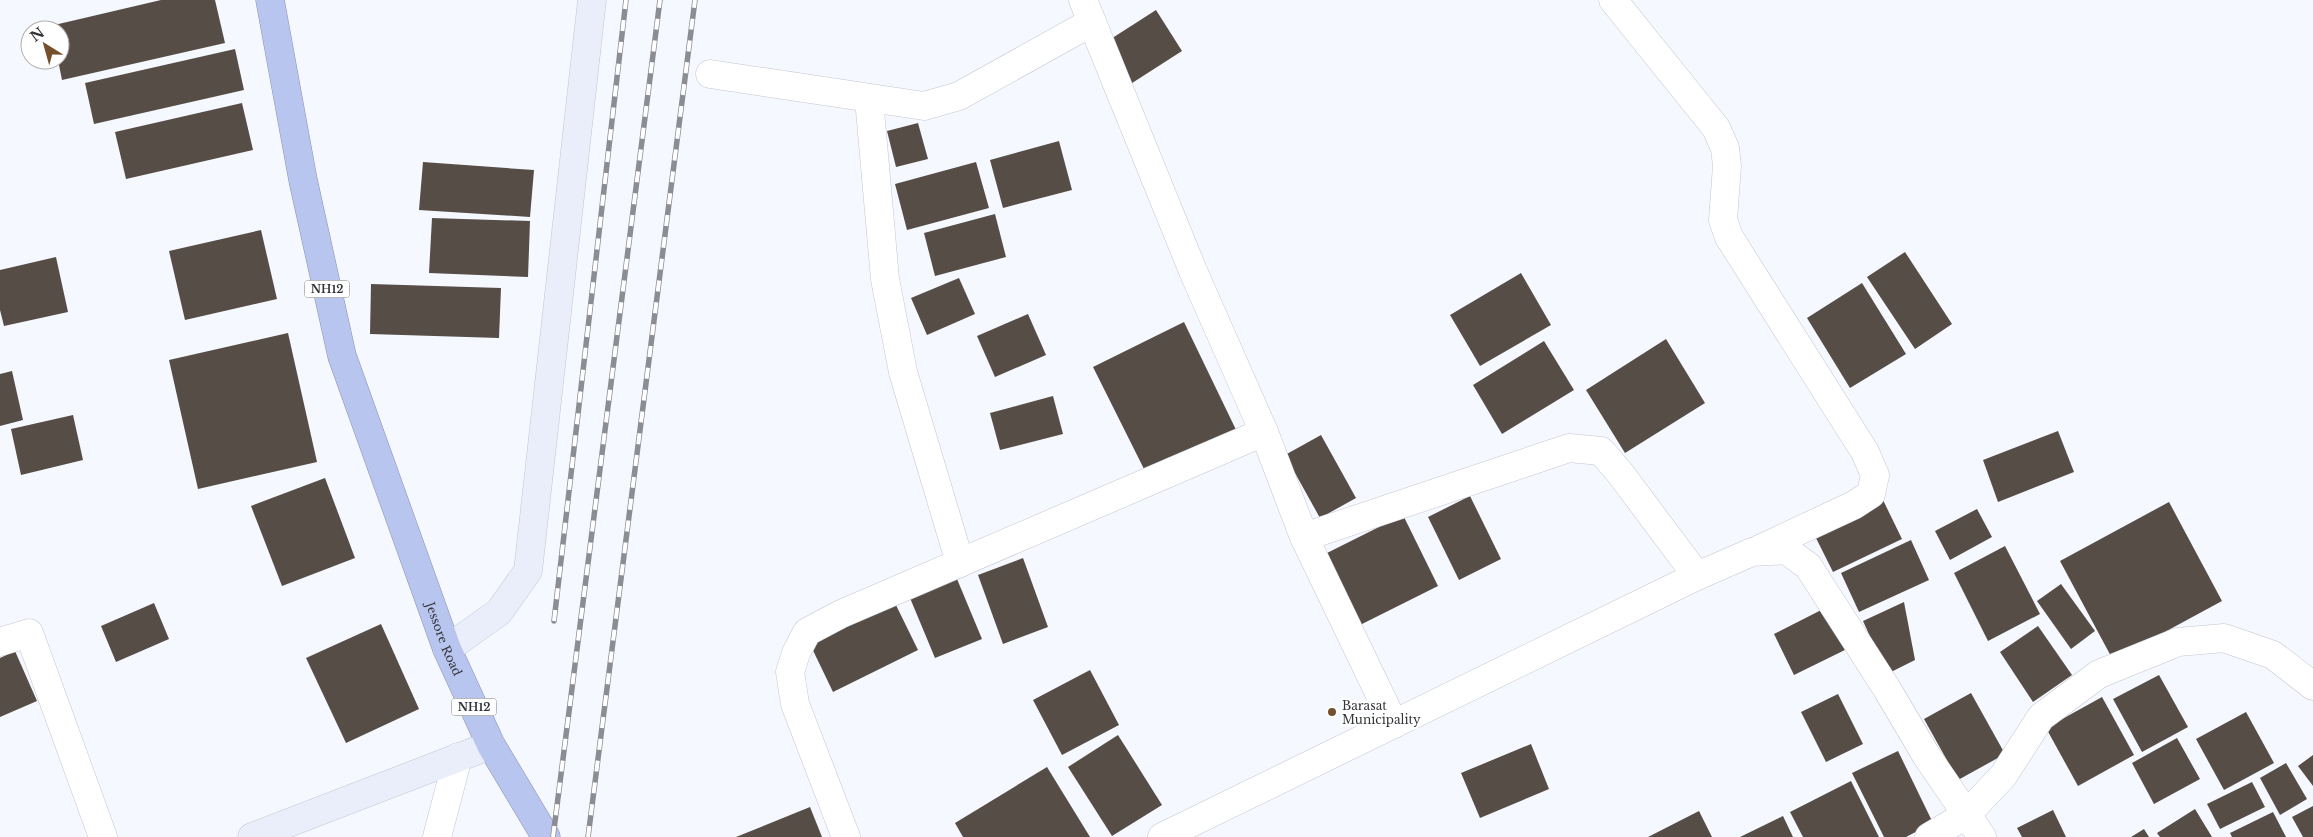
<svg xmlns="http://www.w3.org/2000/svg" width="2313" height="837" viewBox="0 0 2313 837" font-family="'Libre Baskerville',serif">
  <rect width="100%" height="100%" fill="#f6f8ff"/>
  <g fill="#554d46">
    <polygon points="161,0 215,0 225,43 62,80 58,60 60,60 60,30 51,30 50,26"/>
    <polygon points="1156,10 1182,51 1129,85 1103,44"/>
    <polygon points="235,49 244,90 94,124 85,83"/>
    <polygon points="242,103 253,150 126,179 115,132"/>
    <polygon points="918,123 928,159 896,167 887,131"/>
    <polygon points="1059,141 1072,190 1003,208 990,160"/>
    <polygon points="423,162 534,170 530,217 419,210"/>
    <polygon points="976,162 989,208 907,230 895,184"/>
    <polygon points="995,214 1006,257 935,276 924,233"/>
    <polygon points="432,218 530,221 528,277 429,273"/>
    <polygon points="261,230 277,299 185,320 169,251"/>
    <polygon points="1905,252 1952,324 1915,349 1867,277"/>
    <polygon points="56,257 68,312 4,326 0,310 0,270"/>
    <polygon points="1521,273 1551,325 1480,366 1450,315"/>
    <polygon points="959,278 975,314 927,335 911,298"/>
    <polygon points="1862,283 1906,354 1850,388 1807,318"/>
    <polygon points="371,284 501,288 499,338 370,334"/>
    <polygon points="1028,314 1046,355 995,377 977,336"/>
    <polygon points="1184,322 1239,436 1146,473 1093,367"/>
    <polygon points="288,333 317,462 198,489 169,360"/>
    <polygon points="1666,339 1705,403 1625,453 1586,390"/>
    <polygon points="1544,341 1574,390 1502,434 1473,385"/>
    <polygon points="12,371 23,420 0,426 0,374"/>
    <polygon points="1053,396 1063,434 1000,450 990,413"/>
    <polygon points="73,415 83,460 21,475 11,429"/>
    <polygon points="2058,431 2074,472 1998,502 1983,460"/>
    <polygon points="1321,435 1356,498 1320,518 1285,455"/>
    <polygon points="325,478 355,558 282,586 251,506"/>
    <polygon points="1470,496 1501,559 1459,580 1428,517"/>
    <polygon points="1883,500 1902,539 1833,572 1814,534"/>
    <polygon points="2169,502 2222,601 2113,660 2060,561"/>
    <polygon points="1977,509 1992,537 1950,560 1935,531"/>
    <polygon points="1403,515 1438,586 1356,627 1321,556"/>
    <polygon points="1911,540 1929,580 1859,612 1841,573"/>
    <polygon points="2005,546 2040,614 1988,641 1954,573"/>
    <polygon points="1023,558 1048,627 1003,644 978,575"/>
    <polygon points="957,579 982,639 935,658 910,598"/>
    <polygon points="2061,584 2095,631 2071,649 2037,601"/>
    <polygon points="893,599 918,650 833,692 808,640"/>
    <polygon points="1904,602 1915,660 1887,674 1863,621"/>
    <polygon points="154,603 169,639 116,662 101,626"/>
    <polygon points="1833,604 1853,646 1794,675 1774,634"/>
    <polygon points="381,624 419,709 346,743 306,658"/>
    <polygon points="2038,626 2072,675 2033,702 2000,652"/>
    <polygon points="15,651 37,701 0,717 0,658"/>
    <polygon points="1090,670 1119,725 1062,755 1033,700"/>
    <polygon points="2159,675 2188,727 2142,752 2113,699"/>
    <polygon points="1971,693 2005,754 1958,780 1924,719"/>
    <polygon points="1838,694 1863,744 1826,762 1801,712"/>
    <polygon points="2102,697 2134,755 2078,786 2046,728"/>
    <polygon points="2246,712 2274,763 2224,790 2196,739"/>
    <polygon points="1118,735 1162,805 1112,836 1068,767"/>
    <polygon points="2177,738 2200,779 2154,804 2132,763"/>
    <polygon points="1531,744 1549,789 1480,818 1461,773"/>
    <polygon points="1898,751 1933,823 1906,837 1884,837 1852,773"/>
    <polygon points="2313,755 2313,786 2298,766"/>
    <polygon points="2286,763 2307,799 2280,815 2260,778"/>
    <polygon points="1047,767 1090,837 963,837 955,823"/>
    <polygon points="1851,781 1879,837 1803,837 1790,812"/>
    <polygon points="2252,782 2265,807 2220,829 2207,804"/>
    <polygon points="2313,806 2313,837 2303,837 2292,817"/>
    <polygon points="810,807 822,837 736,837"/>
    <polygon points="2195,809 2212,837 2160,837 2157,833"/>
    <polygon points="2053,810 2066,837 2022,837 2017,828"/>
    <polygon points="1699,811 1712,837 1648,837"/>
    <polygon points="2273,812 2286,837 2232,837 2230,833"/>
    <polygon points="1783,816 1793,837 1740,837"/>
    <polygon points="2144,829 2149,837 2131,837"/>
  </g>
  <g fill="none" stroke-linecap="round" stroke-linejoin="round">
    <defs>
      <g id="street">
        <polyline points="1083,0 1193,271 1264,432 1304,537 1394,724"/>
        <polyline points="1613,0 1716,128 1725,148 1727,166 1723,220 1729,237 1865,452 1875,475 1871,494 1854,505 1760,549"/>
        <polyline points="710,74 924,106 959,96 1092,22"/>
        <polyline points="869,99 885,279 903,372 960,563"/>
        <polyline points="1304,537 1569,448 1601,451 1620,473 1697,576"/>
        <polyline points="0,642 29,633 103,837"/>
        <polyline points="437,837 458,757"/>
        <polyline points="846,837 795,704 790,672 796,653 807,632 841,614 1264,432"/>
        <polyline points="1162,837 1697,576 1752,552 1786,550 1808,566 1887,689 1926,755 1982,837"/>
        <polyline points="1929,837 1966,815 2003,776 2041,717 2099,674 2178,642 2224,638 2273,655 2313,686"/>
      </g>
      <g id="secondary">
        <polyline points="447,649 499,612 528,571 592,0"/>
        <polyline points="252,837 491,745"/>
      </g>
      <g id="highway">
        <path id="s1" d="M270 0 303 180 342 356 447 649 491 745 546 837"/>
      </g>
    </defs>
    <use href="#street" stroke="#c3c6d1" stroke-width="29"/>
    <use href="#secondary" stroke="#c3c6d1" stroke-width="29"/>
    <use href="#highway" stroke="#8992ae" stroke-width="29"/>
    <use href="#street" stroke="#fff" stroke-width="28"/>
    <use href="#secondary" stroke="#eaeefa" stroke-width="28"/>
    <use href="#highway" stroke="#b8c5ee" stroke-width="28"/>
    <defs>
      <g id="rail">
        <polyline points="554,621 626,0"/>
        <polyline points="553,837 660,0"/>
        <polyline points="588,837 695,0"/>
      </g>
    </defs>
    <use href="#rail" stroke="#8b8d92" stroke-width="5.5"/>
    <use href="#rail" stroke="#fff" stroke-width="4" stroke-dasharray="11" stroke-linecap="butt"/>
  </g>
  <circle fill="#754f2b" stroke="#fff" stroke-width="2" cx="1332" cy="712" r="5"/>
  <g text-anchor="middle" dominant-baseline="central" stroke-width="5" stroke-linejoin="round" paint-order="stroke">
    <g fill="#fff" stroke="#707174" stroke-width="1">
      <rect x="304.5" y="280.5" width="45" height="17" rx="4"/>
      <rect x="451.5" y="698.5" width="45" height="17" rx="4"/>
    </g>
    <g font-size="11" font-weight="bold" fill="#333438">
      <text x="327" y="289">NH12</text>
      <text x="474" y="707">NH12</text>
    </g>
    <g font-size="12" fill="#333438" stroke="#fff">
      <text stroke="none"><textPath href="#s1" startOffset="664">Jessore Road</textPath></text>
    </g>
    <g font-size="12" fill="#333438" stroke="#fff" text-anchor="start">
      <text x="1342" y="705">Barasat<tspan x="1342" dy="14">Municipality</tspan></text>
    </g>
  </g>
  <g transform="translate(45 45) rotate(323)"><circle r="24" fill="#ffffff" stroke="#adaeaf"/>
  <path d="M0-4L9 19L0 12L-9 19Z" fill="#754f2b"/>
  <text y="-8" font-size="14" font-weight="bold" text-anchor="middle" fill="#333438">N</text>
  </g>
</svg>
